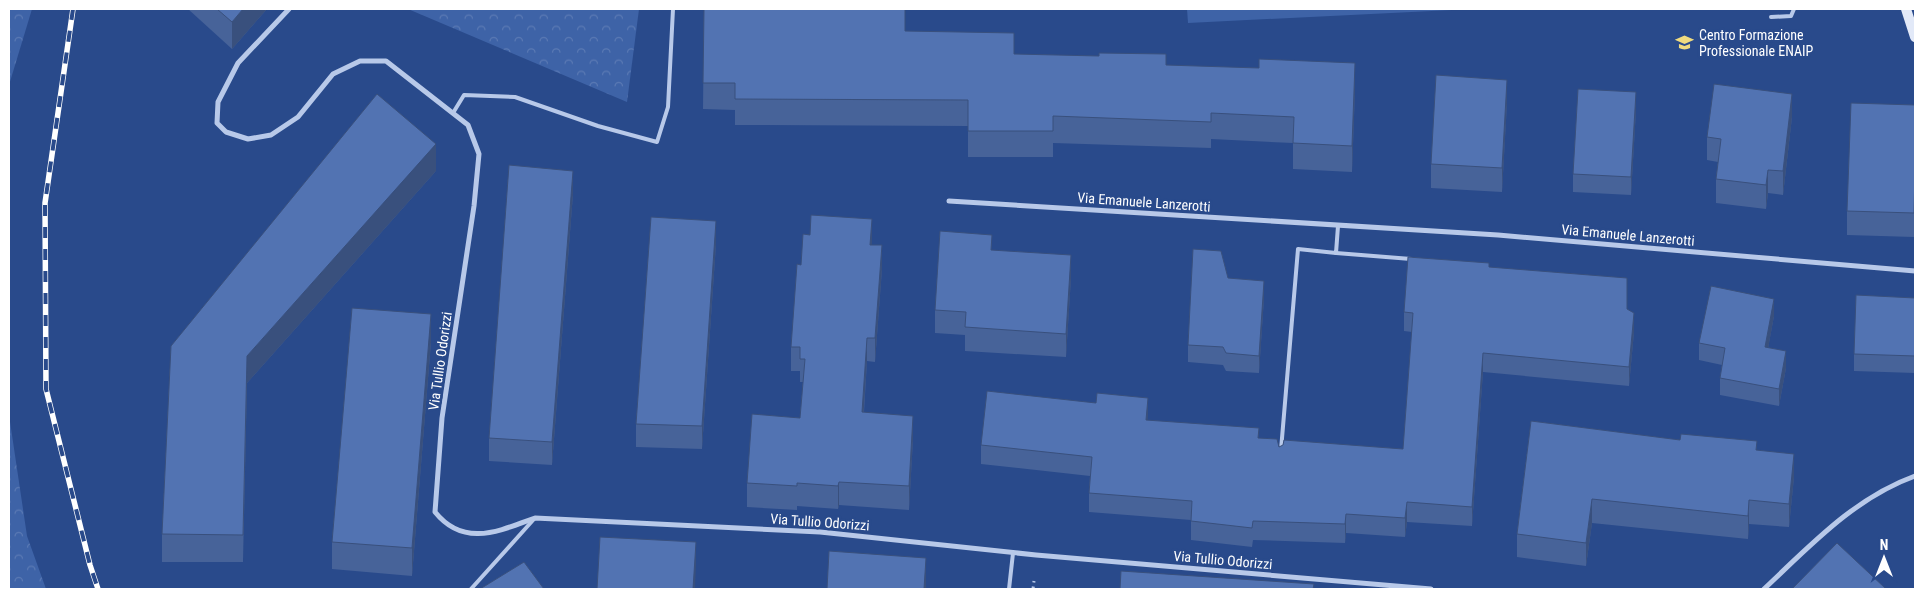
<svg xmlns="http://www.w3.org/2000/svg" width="1924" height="598" viewBox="0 0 1924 598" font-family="'Roboto Condensed',sans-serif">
  <defs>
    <pattern id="forest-crowns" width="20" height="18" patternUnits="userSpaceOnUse" patternTransform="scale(1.25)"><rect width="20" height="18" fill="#3e63a7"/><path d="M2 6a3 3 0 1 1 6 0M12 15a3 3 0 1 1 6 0" fill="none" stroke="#5b7ab4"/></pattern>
  </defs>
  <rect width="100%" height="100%" fill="#294a8b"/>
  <polygon fill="#3e63a7" points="1187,9 1452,9 1452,10 1188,23"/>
  <g fill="url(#forest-crowns)">
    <polygon points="9,9 32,9 9,85"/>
    <polygon points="408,9 639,9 627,102"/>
    <polygon points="9,415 27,536 46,589 9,589"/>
  </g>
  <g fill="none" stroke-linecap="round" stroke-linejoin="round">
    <polyline stroke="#b8c9e9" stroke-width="3" stroke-dasharray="2.5 4" stroke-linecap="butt" points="1033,589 1034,581"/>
    <g stroke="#b8c9e9" stroke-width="4">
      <polyline points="1771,17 1791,16 1794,9"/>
      <polyline points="453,113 464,95 515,97 598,126 657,142 668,107 673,9"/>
      <polyline points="1336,253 1411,259"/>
      <polyline points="1281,450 1298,249 1336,253 1338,226"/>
      <polyline points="471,589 534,519"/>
      <polyline points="1009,589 1013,553"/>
    </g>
    <g stroke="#b8c9e9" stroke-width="5">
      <path d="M289 9 238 63 218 102 217 123 226 132 248 139 271 135 298 117 333 74 360 61H386L468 125 479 154 474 206 442 418 435 512C464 548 499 531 535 518L820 532 1036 555 1431 589"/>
      <polyline points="949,201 1498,235 1915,271"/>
      <path d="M1764 589C1810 546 1854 498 1915 476"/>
    </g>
    <polyline stroke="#e2e9f8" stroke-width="10" points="1906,9 1915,37"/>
    <defs>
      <polyline id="rail" points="73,9 45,203 46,389 90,565 98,589"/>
    </defs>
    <use href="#rail" stroke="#fff" stroke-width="5.5"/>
    <use href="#rail" stroke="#294a8b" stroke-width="4" stroke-dasharray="11" stroke-linecap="butt"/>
  </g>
  <g fill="#476399">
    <polygon points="188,9 267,9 232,49"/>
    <polygon points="704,9 905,31 1014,54 1166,65 1355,90 1352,172 1293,169 1293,143 1211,139 1211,148 1053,143 1053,157 968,157 968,126 735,125 735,110 703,109"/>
    <polygon points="1507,103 1502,192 1431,188 1431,164"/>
    <polygon points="1915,105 1914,237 1847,235 1847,211"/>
    <polygon points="1636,110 1631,195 1573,192 1573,174"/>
    <polygon points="1792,117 1783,195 1768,193 1766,209 1716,203 1716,179 1718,162 1707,160 1707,137"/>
    <polygon points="436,171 247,383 243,562 162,562 162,534 171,346"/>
    <polygon points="573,194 552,465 489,461 489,438"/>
    <polygon points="716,244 702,449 636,447 636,424"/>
    <polygon points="872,245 882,269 875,362 867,361 864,412 913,439 909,510 839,505 838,509 797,506 797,510 747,507 747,483 800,418 803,382 800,382 800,371 791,371 791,347 801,265"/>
    <polygon points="992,250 1071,278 1066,357 965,351 965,335 935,333 935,310"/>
    <polygon points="1489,267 1627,309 1634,332 1629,386 1483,372 1472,526 1407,522 1405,537 1346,533 1345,543 1253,540 1252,547 1191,540 1191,520 1089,512 1089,493 1090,476 981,464 981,445 1259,438 1279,447 1403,449 1412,332 1404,331 1404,312"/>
    <polygon points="1228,278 1264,298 1259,373 1226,371 1223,365 1188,362 1188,345"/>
    <polygon points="1915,298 1915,373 1854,371 1854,354"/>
    <polygon points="1774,316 1768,348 1786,368 1779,406 1720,395 1720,378 1722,365 1699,360 1699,343"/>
    <polygon points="431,342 412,576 332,569 332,542"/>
    <polygon points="1531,421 1757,450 1794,477 1789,527 1749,524 1748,539 1592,523 1586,566 1517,557 1517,534"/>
  </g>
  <g fill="#39507d">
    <polygon points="243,9 267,9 232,49 232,22"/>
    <polygon points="1355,63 1355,90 1352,172 1352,146"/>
    <polygon points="1507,80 1507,103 1502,192 1502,168"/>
    <polygon points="1636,92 1636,110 1631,195 1631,177"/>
    <polygon points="1792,94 1792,117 1783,195 1783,171"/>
    <polygon points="436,144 436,171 247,383 243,562 247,356"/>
    <polygon points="1768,170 1768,193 1766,209 1766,185"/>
    <polygon points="573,171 573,194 552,465 552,442"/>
    <polygon points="1915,171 1915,195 1914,237 1914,213"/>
    <polygon points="872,219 872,243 870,268 870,245"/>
    <polygon points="716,221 716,244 702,449 702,426"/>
    <polygon points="882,245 882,269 875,362 875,338"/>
    <polygon points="1071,255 1071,278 1066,357 1066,334"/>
    <polygon points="1264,281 1264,298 1259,373 1259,356"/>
    <polygon points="1774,299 1774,316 1765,365 1765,347"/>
    <polygon points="1634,313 1634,332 1629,386 1629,367"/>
    <polygon points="431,314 431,342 412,576 412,548"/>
    <polygon points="867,338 867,361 862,436 862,412"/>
    <polygon points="1786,351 1786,368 1779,406 1779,389"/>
    <polygon points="1483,353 1483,372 1472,526 1472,507"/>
    <polygon points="1148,398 1148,417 1146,440 1146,420"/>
    <polygon points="913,416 913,439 909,510 909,486"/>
    <polygon points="1794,454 1794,477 1789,527 1789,504"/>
    <polygon points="839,482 839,505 838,509 838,486"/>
    <polygon points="1592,499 1592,523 1586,566 1586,543"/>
    <polygon points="1749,500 1749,524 1748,539 1748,516"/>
    <polygon points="1407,502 1407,522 1405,537 1405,518"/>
    <polygon points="1346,514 1346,533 1345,543 1345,524"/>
    <polygon points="696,542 696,565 695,589 693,589"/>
    <polygon points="926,558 926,589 924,589"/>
  </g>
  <g fill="#5273b2" stroke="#39507d">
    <polygon points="217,9 243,9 232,22"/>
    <polygon points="704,9 905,9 905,31 1014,33 1014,54 1099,56 1099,53 1166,54 1166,65 1259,68 1259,59 1355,63 1352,146 1293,143 1294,117 1211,113 1211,122 1053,116 1053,131 968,131 968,100 735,99 735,83 703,83"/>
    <polygon points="1436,75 1507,80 1502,168 1431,164"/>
    <polygon points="1714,84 1792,94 1783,171 1768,170 1766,185 1716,179 1721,139 1707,137"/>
    <polygon points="1578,89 1636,92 1631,177 1573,174"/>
    <polygon points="377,94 436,144 247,356 243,535 162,534 171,346"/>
    <polygon points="1851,103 1915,105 1915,171 1914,213 1847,211"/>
    <polygon points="509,165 573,171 552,442 489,438"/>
    <polygon points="811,215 872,219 870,245 882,245 875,338 867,338 862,412 913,416 909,486 839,482 838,486 797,483 797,486 747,483 752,414 800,418 805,359 800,359 800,347 791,347 797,264 801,265 803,234 810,235"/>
    <polygon points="651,217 716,221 702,426 636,424"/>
    <polygon points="940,231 992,235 991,250 1071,255 1066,334 965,327 966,312 935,310"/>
    <polygon points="1193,249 1221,251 1228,278 1264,281 1259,356 1226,353 1223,347 1188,345"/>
    <polygon points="1408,257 1489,263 1489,267 1627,278 1627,309 1634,313 1629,367 1483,353 1472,507 1407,502 1405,518 1346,514 1345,524 1253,521 1252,528 1191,521 1192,501 1089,493 1092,457 981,445 987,391 1096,403 1097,393 1148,398 1146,420 1259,428 1258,438 1277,439 1279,447 1283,445 1284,440 1403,449 1413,313 1404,312"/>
    <polygon points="1711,286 1774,299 1765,347 1786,351 1779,389 1720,378 1725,348 1699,343"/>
    <polygon points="1856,295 1915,298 1915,356 1854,354"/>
    <polygon points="352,308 431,314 412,548 332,542"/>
    <polygon points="1531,421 1680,440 1681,434 1757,441 1756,450 1794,454 1789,504 1749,500 1748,516 1592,499 1586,543 1517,534"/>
    <polygon points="600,537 696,542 693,589 597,589"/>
    <polygon points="1837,543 1885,588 1884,589 1792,589"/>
    <polygon points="829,551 926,558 924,589 827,589"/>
    <polygon points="524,562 544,589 480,589"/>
    <polygon points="1121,571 1314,584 1313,589 1120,589"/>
  </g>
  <defs>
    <symbol id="school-bare" viewBox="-9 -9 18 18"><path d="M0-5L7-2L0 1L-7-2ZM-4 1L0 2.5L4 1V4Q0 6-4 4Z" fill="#f0db7f" stroke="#294a8b" stroke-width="2.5" paint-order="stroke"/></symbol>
  </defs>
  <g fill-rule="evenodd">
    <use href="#school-bare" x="1672" y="30" width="25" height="25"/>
  </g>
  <g text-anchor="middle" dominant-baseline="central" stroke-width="5" stroke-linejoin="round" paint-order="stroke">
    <g font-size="14" fill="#fff" stroke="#294a8b" text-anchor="start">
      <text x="1699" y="35">Centro Formazione<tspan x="1699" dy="16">Professionale ENAIP</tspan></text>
    </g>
    <g font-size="14" fill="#fff" stroke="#294a8b">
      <text transform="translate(1144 202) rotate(4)">Via Emanuele Lanzerotti</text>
      <text transform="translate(1628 235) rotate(5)">Via Emanuele Lanzerotti</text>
      <text transform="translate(440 361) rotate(-82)">Via Tullio Odorizzi</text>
      <text transform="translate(820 522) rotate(4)">Via Tullio Odorizzi</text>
      <text transform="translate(1223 560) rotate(5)">Via Tullio Odorizzi</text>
    </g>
  </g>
  <rect width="1924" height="598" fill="none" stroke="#ffffff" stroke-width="20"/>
  <g transform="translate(1884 558)" stroke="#294a8b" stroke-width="4" paint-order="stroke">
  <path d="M0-4L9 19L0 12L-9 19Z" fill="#ffffff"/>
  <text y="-8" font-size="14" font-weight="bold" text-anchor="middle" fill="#ffffff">N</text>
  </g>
</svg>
